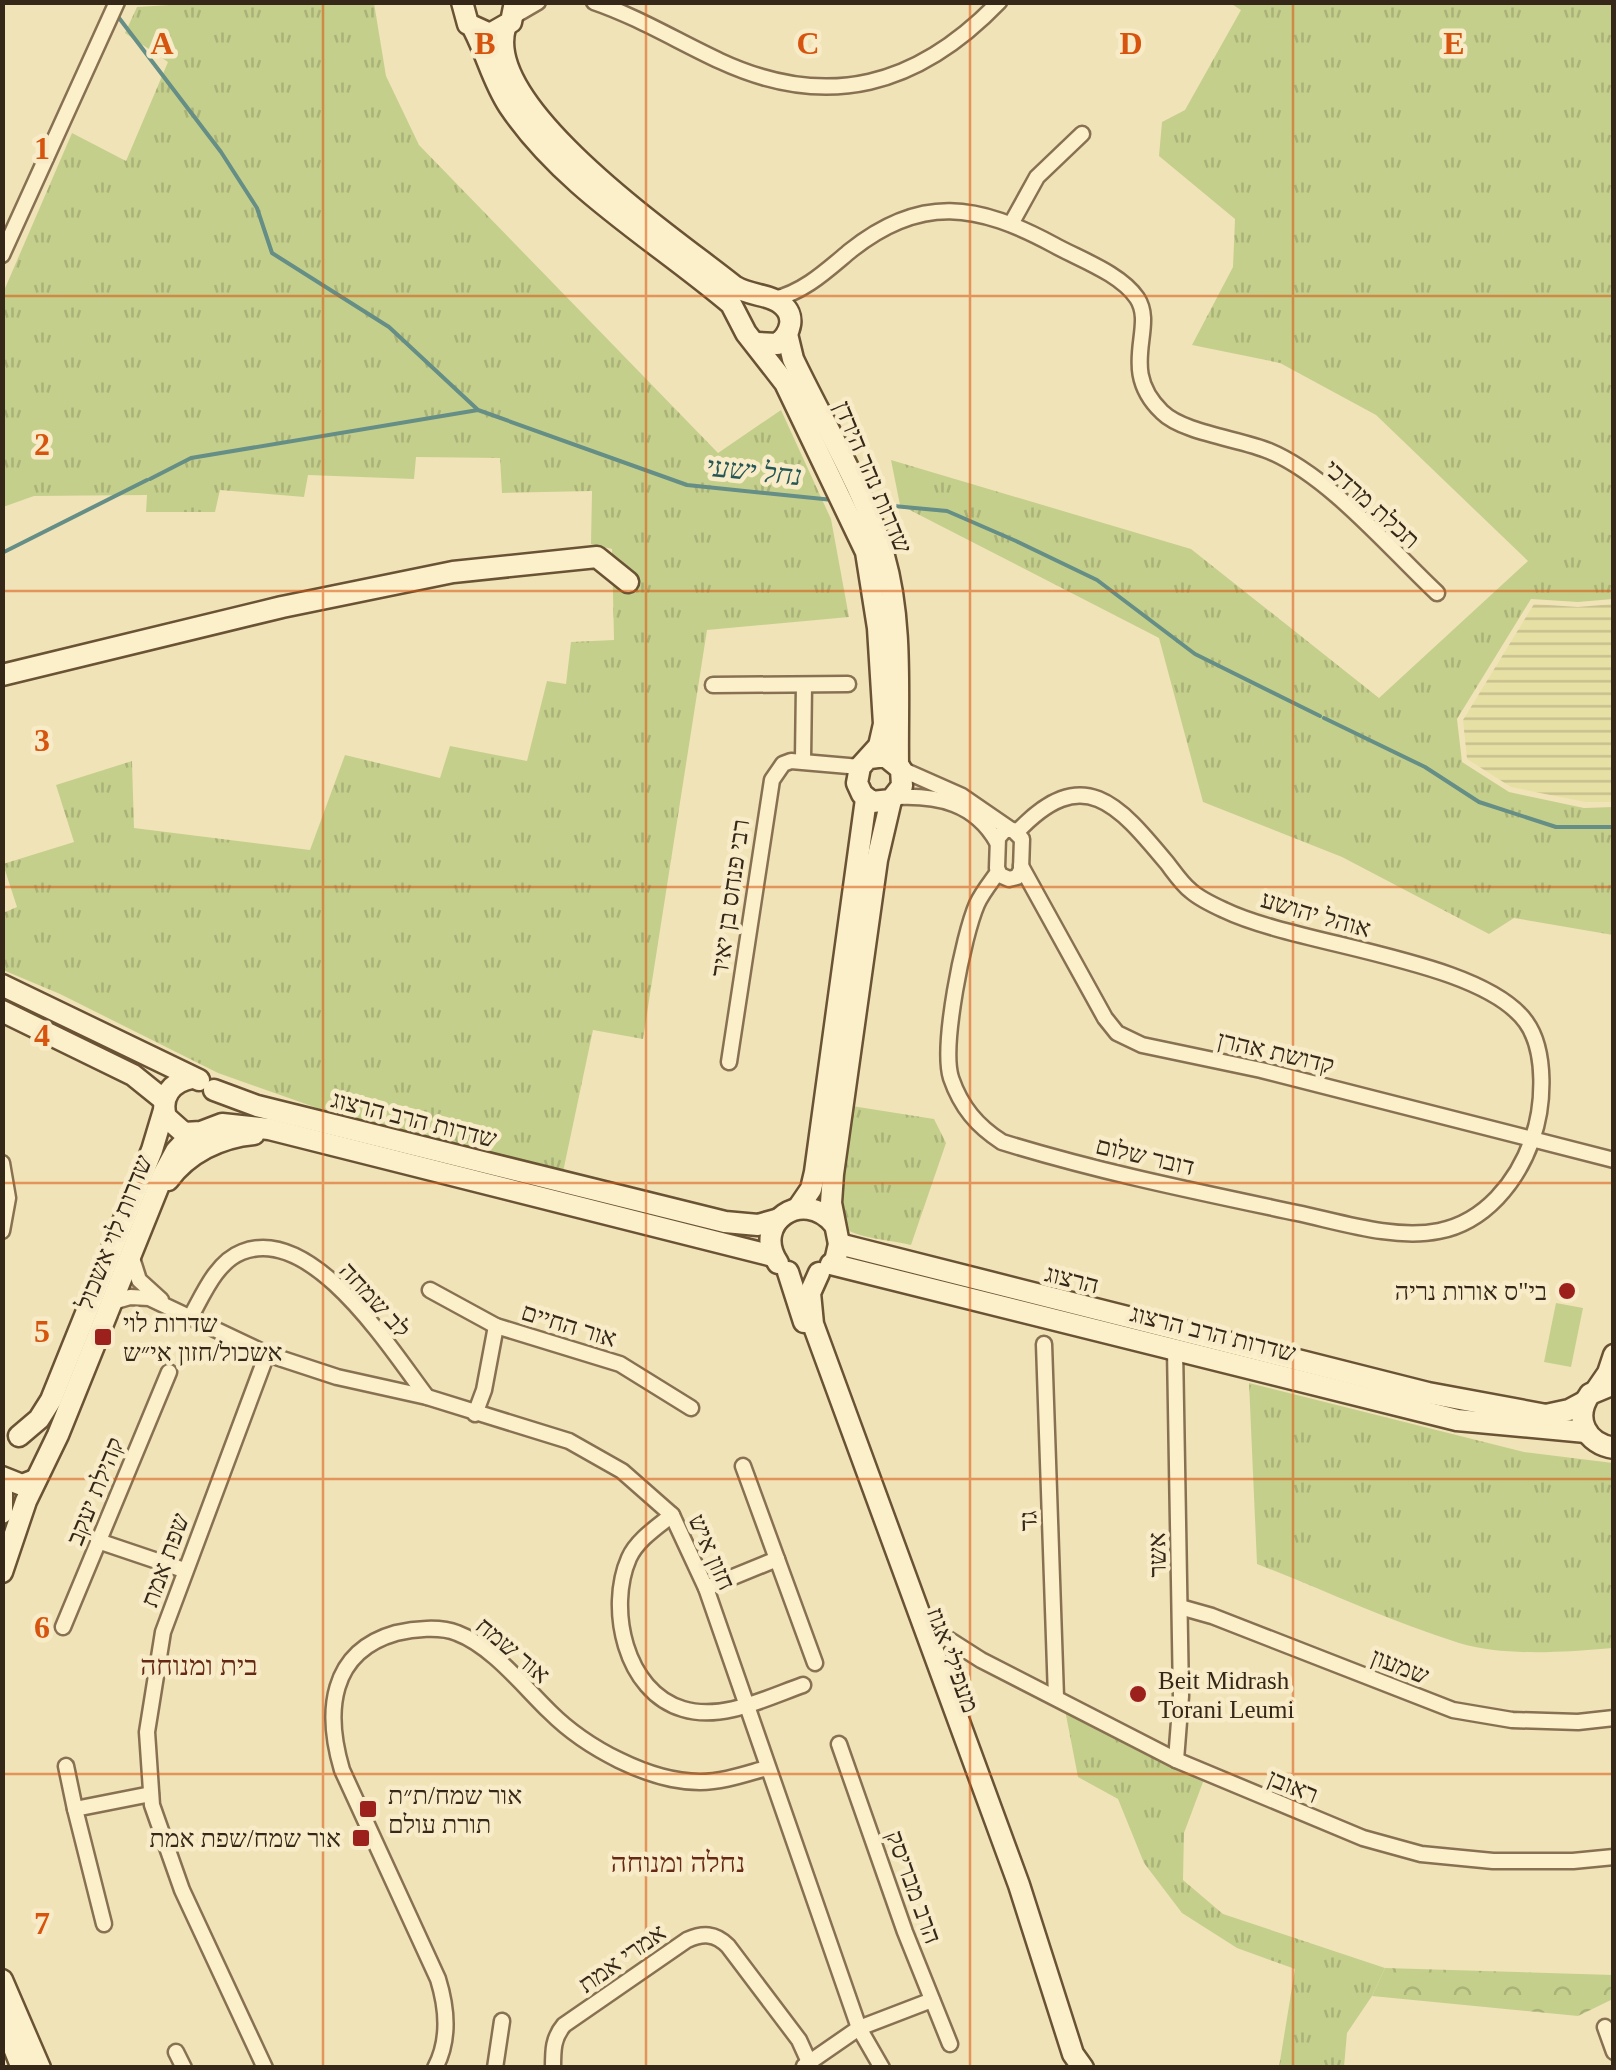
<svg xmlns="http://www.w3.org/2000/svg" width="1616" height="2070" viewBox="0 0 1616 2070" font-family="'Times New Roman',Heebo,serif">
  <defs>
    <pattern id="farmland-rules" width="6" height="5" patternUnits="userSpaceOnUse" patternTransform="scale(2.5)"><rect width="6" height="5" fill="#e7e0a5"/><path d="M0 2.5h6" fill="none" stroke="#c7c08d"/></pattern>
    <pattern id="grass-tufts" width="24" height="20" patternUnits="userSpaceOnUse" patternTransform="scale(2.5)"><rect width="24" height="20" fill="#c5cf8c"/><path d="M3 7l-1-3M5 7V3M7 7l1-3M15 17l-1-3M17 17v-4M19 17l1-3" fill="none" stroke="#aab278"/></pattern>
    <pattern id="park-crowns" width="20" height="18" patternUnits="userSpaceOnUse" patternTransform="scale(2.5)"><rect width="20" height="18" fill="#c5cf8c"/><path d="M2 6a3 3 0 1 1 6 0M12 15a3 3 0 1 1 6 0" fill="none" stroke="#aab278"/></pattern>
  </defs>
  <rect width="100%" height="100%" fill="#f1e3b8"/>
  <polygon fill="url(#farmland-rules)" points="1534,604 1578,607 1613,604 1613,802 1585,802 1511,787 1467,759 1463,720"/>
  <g fill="url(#grass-tufts)">
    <polygon points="217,2 374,3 386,76 419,145 718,453 781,410 831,519 849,617 707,630 643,1039 593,1030 563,1172 340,1116 218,1073 60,994 3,970 3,913 17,907 3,864 74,842 56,785 132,761 134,828 310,850 345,755 440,778 450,746 527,761 547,681 566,684 571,642 614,640 612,549 591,544 592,491 502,493 500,458 416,457 414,479 308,475 304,497 220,490 215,512 146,512 147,495 34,496 3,507 3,293 72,133 126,161 168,62 125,33 137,7"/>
    <polygon points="1230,3 1613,3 1613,599 1578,602 1531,599 1457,719 1462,762 1509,792 1584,808 1613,807 1613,935 1514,918 1489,934 1342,857 1203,802 1159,638 900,505 891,460 1191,549 1379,698 1528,561 1376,415 1280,363 1192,345 1233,267 1235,219 1159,156 1162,122 1185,110 1241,10"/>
    <path d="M852 1106 934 1119 946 1143 911 1245C895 1241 860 1238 848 1230 826 1215 848 1131 852 1106Z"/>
    <path d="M1249 1383 1524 1452 1613 1463V1648C1564 1652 1507 1657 1459 1643 1391 1622 1324 1590 1257 1564Z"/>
    <polygon points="1065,1710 1206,1774 1184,1833 1183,1880 1223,1914 1385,1968 1372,1996 1347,2033 1344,2067 1279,2067 1295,1969 1237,1948 1182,1913 1144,1863 1118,1799 1078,1777"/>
  </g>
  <polygon fill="url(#park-crowns)" points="1385,1968 1613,1975 1613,1999 1578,2016 1372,1996"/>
  <polygon fill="#c5cf8c" points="1556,1303 1583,1308 1571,1367 1544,1362"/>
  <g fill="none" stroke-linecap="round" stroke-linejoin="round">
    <g stroke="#658e86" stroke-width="4">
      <polyline points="116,14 221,152 257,208 272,253 389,327 477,409"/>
      <polyline points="150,479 191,458 478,410 687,485 833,500"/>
      <polyline points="872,504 947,511 1016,541 1097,580 1195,654 1320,716"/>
      <polyline points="2,553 147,480"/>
      <polyline points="1324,718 1425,767 1479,802 1556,827 1614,827"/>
    </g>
    <defs>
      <g id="street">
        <path d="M594 2C638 17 677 41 720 61 828 111 918 86 999 2"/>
        <polyline points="514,16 538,2"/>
        <polyline points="1011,224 1037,177 1082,134"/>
        <polyline points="2,255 117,2"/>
        <path d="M774 299C804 292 826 271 850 251 921 194 978 204 1054 245 1079 259 1120 273 1137 298 1157 328 1117 369 1162 412 1183 433 1241 439 1269 451 1329 476 1389 548 1437 593"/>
        <polyline points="713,685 848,684"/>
        <polyline points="803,759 804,685"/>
        <polyline points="901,769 962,796 1010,829"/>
        <path d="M896 797C938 795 975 803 997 842"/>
        <polygon points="1005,830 1013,830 1022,839 1021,870 1017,877 1009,879 1000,875 997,868 998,838"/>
        <polyline points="1021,866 1105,1018 1117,1033 1142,1045 1261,1070 1614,1160"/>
        <path d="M998 872C991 882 982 893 977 904 963 936 941 1046 951 1078 961 1107 977 1126 1002 1142 1099 1172 1198 1192 1297 1213 1340 1222 1394 1240 1439 1231 1485 1222 1517 1182 1532 1140 1544 1107 1547 1051 1526 1022 1481 959 1298 946 1224 910 1213 905 1200 899 1191 891 1182 884 1174 872 1167 863 1118 804 1083 762 1017 832"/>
        <polyline points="729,1062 772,780 783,764 791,761 860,767"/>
        <polyline points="2,1163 8,1198 2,1231"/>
        <polyline points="132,1258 139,1280 161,1300"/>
        <polyline points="430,1290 496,1326 620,1364 691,1408"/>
        <polyline points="113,1302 130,1297 149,1298 267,1354 337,1377 427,1397 569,1441 622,1471 672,1515 706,1588 859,2028 882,2068"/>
        <path d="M190 1318C203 1295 216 1262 242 1252 313 1224 391 1350 427 1397"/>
        <polyline points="1044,1344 1056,1697"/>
        <polyline points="1175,1349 1181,1696 1176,1760"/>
        <polyline points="475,1414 484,1390 496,1326"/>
        <polyline points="743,1466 815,1663"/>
        <path d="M672 1515C657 1527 637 1540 629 1558 607 1608 625 1692 683 1709 722 1721 766 1698 803 1685"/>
        <polyline points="98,1541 184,1570"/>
        <polyline points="706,1588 777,1559"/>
        <polyline points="1180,1607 1212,1616 1453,1710 1512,1720 1578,1722 1614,1718"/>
        <polyline points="923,1623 981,1660 1176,1760 1363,1838 1421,1854 1493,1861 1573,1861 1614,1857"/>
        <polyline points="63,1627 169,1372"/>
        <polyline points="839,1744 905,1932 950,2044"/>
        <polyline points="66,1766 75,1809"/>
        <polyline points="104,1924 75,1809 151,1794"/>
        <polyline points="1605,2027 1614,2052"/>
        <polyline points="176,2052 184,2068"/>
        <polyline points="804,2066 859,2028 932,2000"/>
        <polyline points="265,2068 182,1890 152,1805 147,1732 163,1632 267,1354"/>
        <path d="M435 2068C450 2040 447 2008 438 1979L342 1770C325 1713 329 1652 396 1633 413 1629 440 1626 457 1633 492 1646 524 1687 550 1712 585 1747 649 1782 700 1782 723 1782 745 1774 767 1768"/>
        <polyline points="495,2068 502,2021"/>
        <path d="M553 2068C553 2050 553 2038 564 2025L687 1940C703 1933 715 1933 728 1946L799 2040 809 2062"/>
      </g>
      <g id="secondary">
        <polyline points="462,2 468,24 490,34 511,22 515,2"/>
        <path d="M505 28C482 109 677 240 734 286 750 296 768 294 780 303 797 315 791 334 777 344L756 343"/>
        <path d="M474 30C487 55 493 82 509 106 564 188 657 241 731 304L746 333 785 383 866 552 878 628 884 724 879 746 860 767 857 783 862 794 872 802 891 800 902 786 901 769 885 756 870 758"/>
        <path d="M787 334 793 359C823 422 864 489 884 556 903 622 897 696 898 764"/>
        <polyline points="2,675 282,607 453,572 597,557 628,582"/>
        <polyline points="2,985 199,1080"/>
        <polyline points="2,1011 133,1075 164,1100"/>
        <path d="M192 1078C171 1082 160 1097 166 1117L184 1133 201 1132 222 1124 269 1129 773 1256"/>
        <polyline points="214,1090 257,1106 725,1222 758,1225 779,1219"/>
        <path d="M168 1180C188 1153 220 1137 254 1134"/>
        <polyline points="798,1208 811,1189 815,1172 866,799"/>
        <polyline points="839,1244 1428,1393 1546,1415 1569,1410 1584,1402"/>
        <polyline points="836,1257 839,1244 831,1203 833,1174 877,860 891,800"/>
        <path d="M778 1263C751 1223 803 1187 834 1224"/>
        <polyline points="831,1264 1457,1420 1586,1432"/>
        <polyline points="788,1272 804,1322"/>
        <polyline points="819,1273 810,1293 813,1324 1019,1885 1073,2054 1083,2068"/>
        <path d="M1614 1384 1590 1394C1573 1418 1586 1444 1614 1448"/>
        <polyline points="1597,1389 1608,1373 1614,1355"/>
        <polyline points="19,1436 39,1419 51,1400 152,1150 164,1110"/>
        <polyline points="2,1477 22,1485 35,1480"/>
        <polyline points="2,1492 2,1513"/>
        <polyline points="2,1572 26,1501 58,1435 163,1175 176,1151 192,1134"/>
        <polyline points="2,1980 40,2068"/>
        <polyline points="2,2018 22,2068"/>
      </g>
    </defs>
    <use href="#street" stroke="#887152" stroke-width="19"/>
    <use href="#secondary" stroke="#6a5235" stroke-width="25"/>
    <use href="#street" stroke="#fcf0cb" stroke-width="14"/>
    <use href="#secondary" stroke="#fcf0cb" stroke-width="20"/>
  </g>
  <path fill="none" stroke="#d6540d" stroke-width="2.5" stroke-opacity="0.55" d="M323 2V2068M646 2V2068M970 2V2068M1293 2V2068M2 296H1614M2 591H1614M2 887H1614M2 1183H1614M2 1479H1614M2 1774H1614"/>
  <g fill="#9c211d" stroke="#f8ecc8" stroke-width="4">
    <circle cx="1567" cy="1291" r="10"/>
    <rect x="93" y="1327" width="20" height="20" rx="5"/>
    <circle cx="1138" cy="1694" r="10"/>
    <rect x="358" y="1799" width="20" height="20" rx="5"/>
    <rect x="351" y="1828" width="20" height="20" rx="5"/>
  </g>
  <g text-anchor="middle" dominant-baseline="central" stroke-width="9" stroke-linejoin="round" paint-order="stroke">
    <g font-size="25" fill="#352819" stroke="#f8ecc8">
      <text transform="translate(873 477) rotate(67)">שדרות נהר הירדן</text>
      <text transform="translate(1372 504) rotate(42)">תכלת מרדכי</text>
      <text transform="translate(730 898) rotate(-82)">רבי פנחס בן יאיר</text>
      <text transform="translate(1316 914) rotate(16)">אוהל יהושע</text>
      <text transform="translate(1276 1052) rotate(13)">קדושת אהרן</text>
      <text transform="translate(414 1119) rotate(14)">שדרות הרב הרצוג</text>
      <text transform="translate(1145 1156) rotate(13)">דובר שלום</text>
      <text transform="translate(114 1232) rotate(-68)">שדרות לוי אשכול</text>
      <text transform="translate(1072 1279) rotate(14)">הרצוג</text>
      <text transform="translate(375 1300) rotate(48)">לב שמחה</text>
      <text transform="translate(569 1325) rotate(17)">אור החיים</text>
      <text transform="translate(1213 1333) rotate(14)">שדרות הרב הרצוג</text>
      <text transform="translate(95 1491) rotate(-68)">קהילת יעקב</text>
      <text transform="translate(1028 1521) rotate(-92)">גד</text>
      <text transform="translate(712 1552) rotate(66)">חזון איש</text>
      <text transform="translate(1157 1555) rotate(-91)">אשר</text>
      <text transform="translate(165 1560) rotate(-70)">שפת אמת</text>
      <text transform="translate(513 1650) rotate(40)">אור שמח</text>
      <text transform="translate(953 1660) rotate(70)">מעפילי אגוז</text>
      <text transform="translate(1400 1666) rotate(21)">שמעון</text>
      <text transform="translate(1293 1786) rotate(22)">ראובן</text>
      <text transform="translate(914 1887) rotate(70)">הרב מבריסק</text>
      <text transform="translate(622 1958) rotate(-35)">אמרי אמת</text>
    </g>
    <g font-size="25" fill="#352819" stroke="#f8ecc8" text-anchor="start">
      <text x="1547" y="1291" text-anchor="end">בי"ס אורות נריה</text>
      <text x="123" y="1323">שדרות לוי<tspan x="123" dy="29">אשכול/חזון אי״ש</tspan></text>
      <text x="1158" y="1680">Beit Midrash<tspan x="1158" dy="29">Torani Leumi</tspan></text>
      <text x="388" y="1795">אור שמח/ת״ת<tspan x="388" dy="29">תורת עולם</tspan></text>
      <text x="341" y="1838" text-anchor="end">אור שמח/שפת אמת</text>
    </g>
    <g font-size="28" font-style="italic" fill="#265756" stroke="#f8ecc8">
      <text transform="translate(754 471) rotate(6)">נחל ישעי</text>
    </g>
    <g font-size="28" fill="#662914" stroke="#f8ecc8">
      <text x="199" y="1665">בית ומנוחה</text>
      <text x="678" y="1862">נחלה ומנוחה</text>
    </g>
  </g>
  <g font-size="32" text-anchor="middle" font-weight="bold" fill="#d6540d" stroke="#f8ecc8" stroke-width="9" stroke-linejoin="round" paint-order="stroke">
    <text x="162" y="54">A</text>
    <text x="485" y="54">B</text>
    <text x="808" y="54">C</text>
    <text x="1131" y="54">D</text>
    <text x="1454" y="54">E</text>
    <text x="42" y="159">1</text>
    <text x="42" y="455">2</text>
    <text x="42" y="751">3</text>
    <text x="42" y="1046">4</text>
    <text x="42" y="1342">5</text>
    <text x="42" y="1638">6</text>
    <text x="42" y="1934">7</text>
  </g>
  <rect width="1616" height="2070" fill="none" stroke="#352819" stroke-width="10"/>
</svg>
